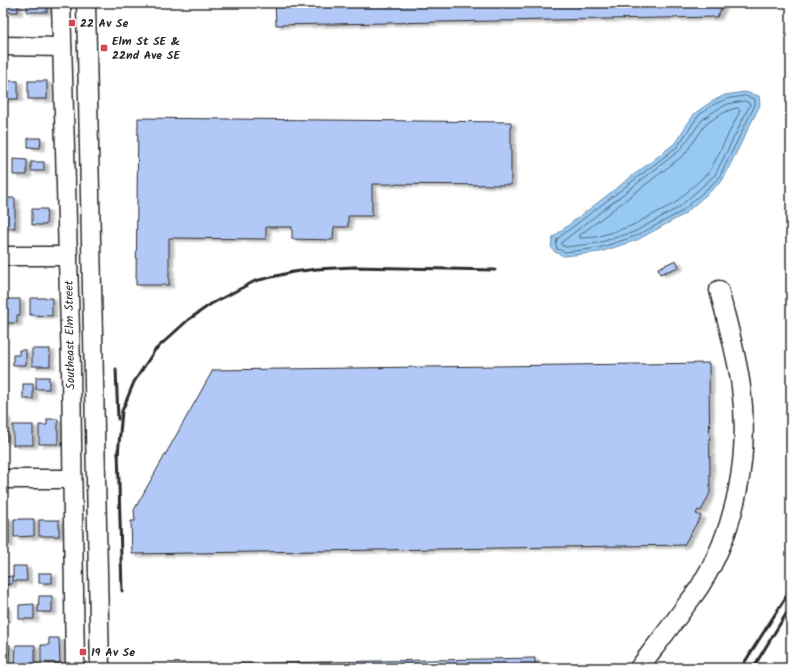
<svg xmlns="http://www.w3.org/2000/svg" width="794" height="671" viewBox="0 0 794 671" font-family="Kalam,sans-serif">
  <defs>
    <filter id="shadow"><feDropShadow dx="4.5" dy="2.5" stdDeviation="1" flood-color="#0004"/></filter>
  </defs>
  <rect width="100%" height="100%" fill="#fff"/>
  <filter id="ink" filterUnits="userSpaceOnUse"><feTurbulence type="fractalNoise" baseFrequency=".025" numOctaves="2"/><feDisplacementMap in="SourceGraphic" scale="8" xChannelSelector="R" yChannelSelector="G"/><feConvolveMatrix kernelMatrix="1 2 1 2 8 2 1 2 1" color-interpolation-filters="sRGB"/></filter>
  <g filter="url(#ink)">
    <polygon fill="#96c9f3" stroke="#6b8aa3" points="745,92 759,96 760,105 722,181 683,215 637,240 600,252 564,256 555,252 551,247 553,237 674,144 695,113 711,102 725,95"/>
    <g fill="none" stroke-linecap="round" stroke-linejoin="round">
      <g stroke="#566a7b" stroke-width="1">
        <polygon points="745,96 755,99 755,105 719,178 681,212 636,236 599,248 565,252 557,249 556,245 557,239 677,147 698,116 713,105 726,99"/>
        <polygon points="745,101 749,103 750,105 715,175 678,208 634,232 598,243 566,247 561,245 562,242 680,150 702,120 716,110 728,104"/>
        <polygon points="738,108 740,111 710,171 675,203 631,226 597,237 580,238 580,235 684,155 706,124 719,115 730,110"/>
      </g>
    </g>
    <g fill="#b2c8f7" stroke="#2b2b2b" filter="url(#shadow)">
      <rect x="3" y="3" width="15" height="9"/>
      <rect x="27" y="3" width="20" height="9"/>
      <polygon points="275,3 724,3 717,17 276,25"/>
      <rect x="3" y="81" width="15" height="18"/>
      <rect x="28" y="81" width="19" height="18"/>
      <polygon points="138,118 511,122 511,185 372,184 372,216 348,216 348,227 334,227 333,240 292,239 292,227 266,227 266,239 169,238 169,285 136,285"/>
      <polygon points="28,138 41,138 40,148 28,147"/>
      <polygon points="13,159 27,160 27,175 13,175"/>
      <rect x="31" y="162" width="13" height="9"/>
      <polygon points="7,198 15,198 15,228 3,228 3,202 7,202"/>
      <polygon points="32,209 47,209 46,225 32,225"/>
      <polygon points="676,260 679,267 660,274 658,268"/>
      <polygon points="30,298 52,298 52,316 30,315"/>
      <polygon points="3,299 20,299 20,315 17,315 17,323 3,323"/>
      <rect x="32" y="349" width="18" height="17"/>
      <polygon points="19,350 26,350 26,365 13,365 13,355 19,355"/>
      <polygon points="709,363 710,493 701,511 698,510 696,514 701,516 684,545 132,554 131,521 135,521 134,510 213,370"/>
      <rect x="36" y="377" width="13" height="12"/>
      <rect x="23" y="384" width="10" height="15"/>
      <polygon points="3,416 6,416 7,441 3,441"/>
      <polygon points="47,419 58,419 58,444 39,444 39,425 47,425"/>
      <rect x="13" y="425" width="20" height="20"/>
      <rect x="3" y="518" width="6" height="26"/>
      <polygon points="14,519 34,519 34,536 14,537"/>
      <rect x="39" y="520" width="20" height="16"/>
      <polygon points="13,566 26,566 27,581 13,581"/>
      <rect x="39" y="573" width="13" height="10"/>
      <polygon points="12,576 12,584 3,585 3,577"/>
      <polygon points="39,596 52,596 52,612 38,612"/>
      <polygon points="34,604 34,619 19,619 19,605"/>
      <rect x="3" y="606" width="3" height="13"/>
      <polygon points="49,638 59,638 60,663 41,663 41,645 49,645"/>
      <polygon points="3,645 10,645 9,662 3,662"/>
      <polygon points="16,645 35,645 35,664 15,664"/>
      <polygon points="535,658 535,668 122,668 122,666"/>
    </g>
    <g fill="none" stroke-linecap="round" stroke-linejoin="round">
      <defs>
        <g id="minor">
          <polyline points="61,3 71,368 75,668"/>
          <polyline points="86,3 100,668"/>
          <polyline points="3,46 62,47"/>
          <polyline points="3,256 68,256"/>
          <polyline points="3,479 72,479"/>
          <path d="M639 668C654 648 670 628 684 608 690 600 697 592 702 583 737 526 750 454 741 387 737 355 727 322 719 290"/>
        </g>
      </defs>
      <use href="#minor" stroke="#2b2b2b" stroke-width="21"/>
      <use href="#minor" stroke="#fff" stroke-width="18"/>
      <g stroke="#2b2b2b" stroke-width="3">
        <polyline points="116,369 118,419"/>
        <polyline points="118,449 122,591"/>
        <polyline points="118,455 122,411 134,382 155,350 188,320 211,304 255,281 293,272 317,269 354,267 495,270"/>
        <polyline points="741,668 791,589"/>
        <polyline points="753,668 791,606"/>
      </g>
    </g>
  </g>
  <g fill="#d1495b" stroke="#fff" stroke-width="1.5">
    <rect x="68" y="19" width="8" height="8" rx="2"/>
    <rect x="100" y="44" width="8" height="8" rx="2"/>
    <rect x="79" y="648" width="8" height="8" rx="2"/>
  </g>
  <g text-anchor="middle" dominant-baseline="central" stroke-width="3.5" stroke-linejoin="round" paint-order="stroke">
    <g font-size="12" font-weight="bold" fill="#2b2b2b" stroke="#fff" text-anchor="start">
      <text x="80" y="23">22 Av Se</text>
      <text x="112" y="41">Elm St SE &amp;<tspan x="112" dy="14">22nd Ave SE</tspan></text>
      <text x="91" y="652">19 Av Se</text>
    </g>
    <g font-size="12" fill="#2b2b2b" stroke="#fff">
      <text transform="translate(70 335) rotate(-91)">Southeast Elm Street</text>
    </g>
  </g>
  <rect width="794" height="671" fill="none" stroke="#fff" stroke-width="16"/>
  <rect x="8" y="8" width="778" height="655" fill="none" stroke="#2b2b2b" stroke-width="1.5" filter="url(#ink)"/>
</svg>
